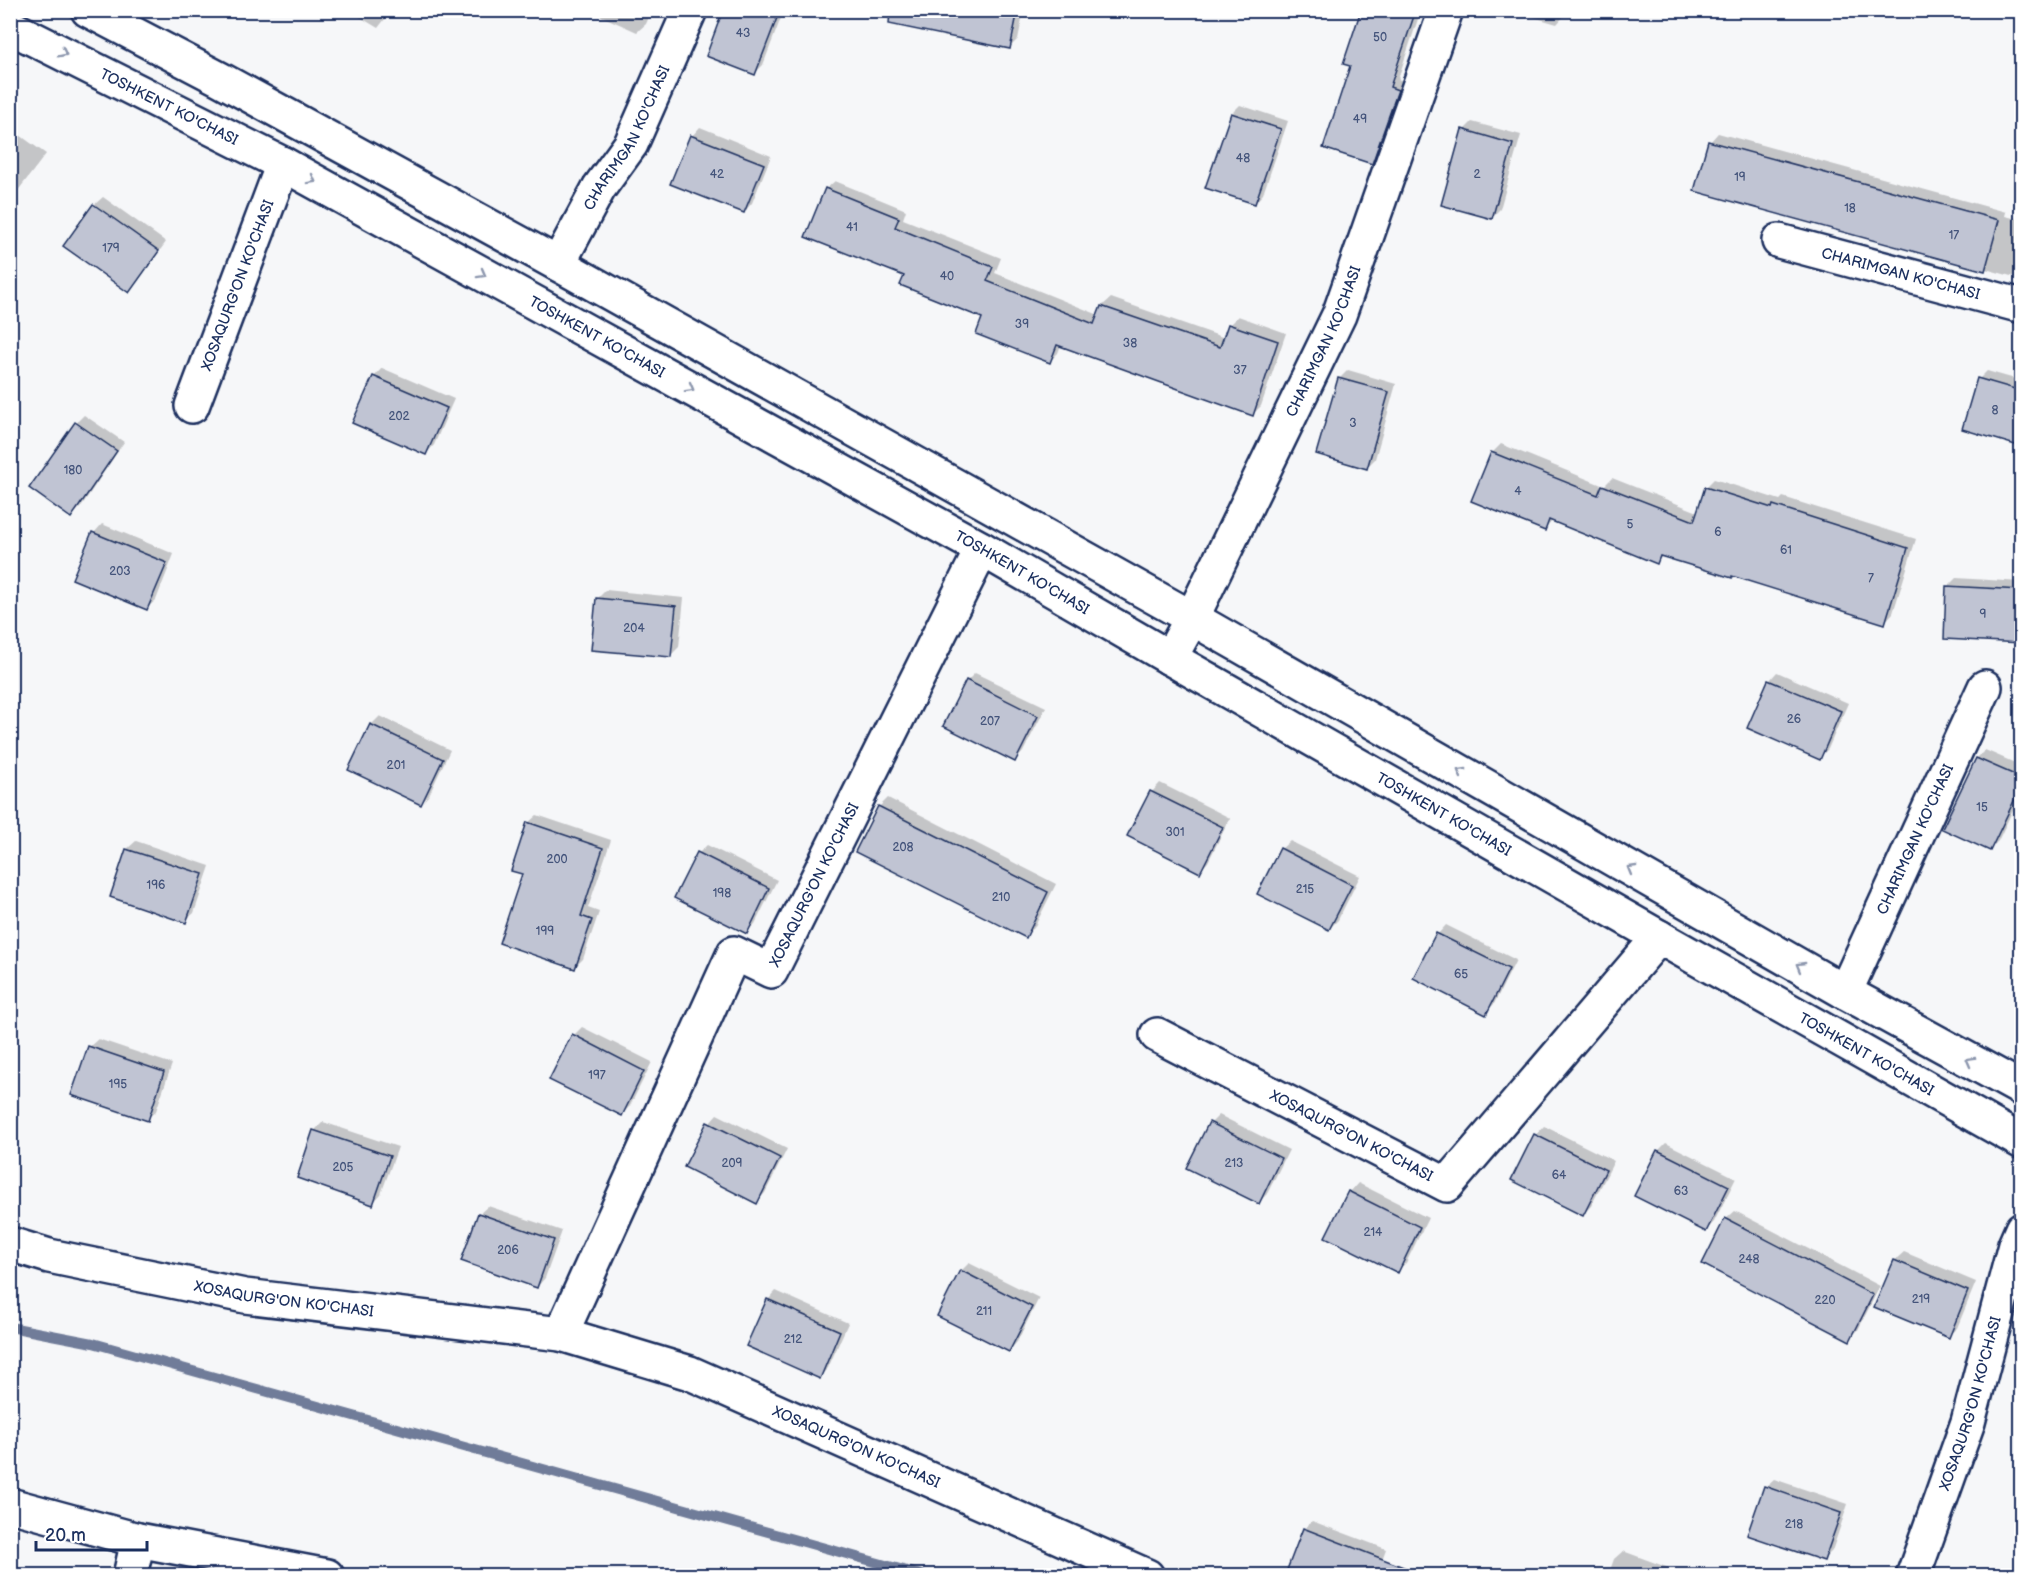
<svg xmlns="http://www.w3.org/2000/svg" width="2032" height="1586" font-family="'Balsamiq Sans',sans-serif">
<rect width="100%" height="100%" fill="#f6f7f9"/>
<filter id="ink" filterUnits="userSpaceOnUse"><feTurbulence type="fractalNoise" baseFrequency=".0167" numOctaves="2"/><feDisplacementMap in="SourceGraphic" scale="12" xChannelSelector="R" yChannelSelector="G"/><feConvolveMatrix kernelMatrix="1 2 1 2 8 2 1 2 1" color-interpolation-filters="sRGB"/></filter>
<g filter="url(#ink)">
<g fill="#0003">
<path d="M 348,10 L 392,10 L 378,28 Z"/>
<path d="M 588,10 L 652,10 L 646,24 L 637,32 Z"/>
<path d="M 725,10 L 784,10 L 763,65 L 755,73 Z"/>
<path d="M 938,10 L 1024,10 L 1018,39 L 1009,48 Z"/>
<path d="M 1362,10 L 1421,10 L 1398,79 L 1405,82 L 1380,154 L 1372,163 Z"/>
<path d="M 1509,10 L 1567,10 L 1565,15 L 1557,24 Z"/>
<path d="M 1240,105 L 1288,121 L 1263,194 L 1255,203 L 1232,113 Z"/>
<path d="M 1472,122 L 1521,135 L 1500,209 L 1491,218 L 1464,130 Z"/>
<path d="M 700,127 L 771,156 L 752,203 L 744,212 L 672,183 L 692,136 Z"/>
<path d="M 10,128 L 46,154 L 10,201 Z"/>
<path d="M 1718,133 L 2006,212 L 2005,216 L 2022,220 L 2022,279 L 1696,190 L 1710,142 Z"/>
<path d="M 835,181 L 906,210 L 903,219 L 1001,258 L 995,273 L 1099,315 L 1102,306 L 1111,298 L 1225,338 L 1229,325 L 1238,316 L 1286,333 L 1261,406 L 1252,415 L 1061,345 L 1058,353 L 1049,362 L 984,318 L 905,275 L 826,189 Z"/>
<path d="M 103,197 L 166,242 L 137,282 L 129,291 L 94,205 Z"/>
<path d="M 382,368 L 454,399 L 434,445 L 426,454 L 374,377 Z"/>
<path d="M 1348,370 L 1396,384 L 1375,459 L 1367,467 L 1339,379 Z"/>
<path d="M 1987,371 L 2022,381 L 2022,445 L 1979,379 Z"/>
<path d="M 84,415 L 124,442 L 80,508 L 71,516 L 76,423 Z"/>
<path d="M 1501,444 L 1604,486 L 1612,478 L 1698,512 L 1706,487 L 1714,479 L 1780,500 L 1783,497 L 1916,539 L 1893,613 L 1885,622 L 1733,574 L 1663,555 L 1657,562 L 1553,520 L 1545,529 L 1492,453 Z"/>
<path d="M 102,524 L 174,554 L 156,600 L 147,608 L 94,533 Z"/>
<path d="M 1956,578 L 2022,582 L 2022,641 L 1948,586 Z"/>
<path d="M 606,590 L 684,598 L 679,647 L 671,655 L 597,599 Z"/>
<path d="M 1777,672 L 1848,703 L 1828,749 L 1819,758 L 1769,681 Z"/>
<path d="M 975,673 L 1046,707 L 1023,752 L 1015,761 L 967,681 Z"/>
<path d="M 380,716 L 450,750 L 429,795 L 421,804 L 371,725 Z"/>
<path d="M 1985,750 L 2022,766 L 2022,791 L 1998,841 L 1990,849 L 1977,758 Z"/>
<path d="M 1160,783 L 1230,818 L 1208,862 L 1199,871 L 1129,836 L 1152,792 Z"/>
<path d="M 888,798 L 1056,884 L 1034,928 L 1025,936 L 879,807 Z"/>
<path d="M 537,815 L 611,840 L 588,908 L 599,912 L 583,959 L 575,967 L 524,874 L 528,823 Z"/>
<path d="M 136,841 L 210,866 L 194,913 L 185,921 L 111,896 L 127,849 Z"/>
<path d="M 1290,841 L 1360,876 L 1338,920 L 1329,929 L 1281,849 Z"/>
<path d="M 707,845 L 777,880 L 755,924 L 746,932 L 699,853 Z"/>
<path d="M 1446,925 L 1516,960 L 1494,1004 L 1485,1013 L 1415,978 L 1438,934 Z"/>
<path d="M 582,1027 L 652,1062 L 630,1106 L 621,1115 L 574,1035 Z"/>
<path d="M 98,1039 L 172,1064 L 156,1111 L 147,1119 L 89,1047 Z"/>
<path d="M 717,1114 L 787,1149 L 765,1193 L 756,1202 L 686,1167 L 709,1123 Z"/>
<path d="M 1219,1115 L 1289,1150 L 1267,1194 L 1258,1203 L 1211,1123 Z"/>
<path d="M 323,1122 L 398,1147 L 381,1194 L 373,1203 L 299,1177 L 315,1130 Z"/>
<path d="M 1544,1126 L 1614,1161 L 1591,1206 L 1583,1214 L 1536,1135 Z"/>
<path d="M 1666,1143 L 1736,1178 L 1714,1222 L 1706,1230 L 1658,1151 Z"/>
<path d="M 1358,1183 L 1428,1218 L 1406,1263 L 1397,1271 L 1327,1236 L 1350,1192 Z"/>
<path d="M 488,1206 L 562,1231 L 545,1278 L 537,1287 L 479,1214 Z"/>
<path d="M 1735,1211 L 1880,1286 L 1858,1330 L 1849,1339 L 1726,1219 Z"/>
<path d="M 1904,1252 L 1976,1282 L 1957,1328 L 1948,1336 L 1876,1306 L 1895,1260 Z"/>
<path d="M 969,1263 L 1039,1298 L 1017,1342 L 1009,1351 L 961,1271 Z"/>
<path d="M 776,1291 L 848,1323 L 828,1368 L 819,1377 L 768,1300 Z"/>
<path d="M 1774,1479 L 1848,1504 L 1832,1551 L 1824,1559 L 1765,1487 Z"/>
<path d="M 1312,1521 L 1386,1549 L 1376,1576 L 1286,1575 L 1304,1529 Z"/>
<path d="M 1623,1551 L 1669,1568 L 1666,1576 L 1608,1576 L 1614,1559 Z"/>
<path d="M 10,1568 L 42,1576 L 10,1576 Z"/>
</g>
<g fill="none" stroke-linecap="round" stroke-linejoin="round">
<path stroke="#707c99" stroke-width="10" d="M 10,1327 L 93,1343 L 925,1576"/>
</g>
<g fill="#c0c4d3" stroke="#1b2f5e" stroke-width="1.5">
<path d="M 723,10 L 780,10 L 755,75 L 706,56 Z"/>
<path d="M 890,10 L 1018,10 L 1010,49 L 889,24 Z"/>
<path d="M 1361,10 L 1416,10 L 1390,87 L 1398,90 L 1372,164 L 1323,148 L 1350,66 L 1343,64 Z"/>
<path d="M 1231,113 L 1281,129 L 1255,204 L 1205,188 Z"/>
<path d="M 1462,129 L 1513,144 L 1492,219 L 1441,205 Z"/>
<path d="M 690,135 L 764,164 L 744,213 L 670,184 Z"/>
<path d="M 1708,141 L 1999,220 L 1985,271 L 1694,191 Z"/>
<path d="M 825,188 L 899,218 L 895,227 L 993,267 L 987,281 L 1094,324 L 1101,306 L 1220,347 L 1228,324 L 1278,341 L 1253,416 L 1057,345 L 1050,363 L 976,334 L 982,318 L 900,285 L 904,276 L 805,237 Z"/>
<path d="M 93,204 L 159,251 L 129,293 L 63,246 Z"/>
<path d="M 373,376 L 447,408 L 426,455 L 352,423 Z"/>
<path d="M 1338,378 L 1389,392 L 1367,469 L 1316,454 Z"/>
<path d="M 1977,378 L 2022,391 L 2022,447 L 1962,429 Z"/>
<path d="M 75,422 L 117,451 L 71,518 L 29,488 Z"/>
<path d="M 1491,452 L 1598,495 L 1602,485 L 1694,521 L 1705,487 L 1772,508 L 1773,505 L 1908,548 L 1885,624 L 1732,576 L 1732,578 L 1660,556 L 1657,564 L 1549,520 L 1545,531 L 1471,501 Z"/>
<path d="M 92,532 L 167,563 L 147,610 L 72,579 Z"/>
<path d="M 1946,586 L 2022,590 L 2022,643 L 1944,639 Z"/>
<path d="M 596,598 L 676,606 L 671,657 L 591,650 Z"/>
<path d="M 966,680 L 1038,716 L 1015,762 L 943,726 Z"/>
<path d="M 1768,680 L 1841,711 L 1820,760 L 1747,728 Z"/>
<path d="M 370,724 L 443,759 L 421,805 L 348,770 Z"/>
<path d="M 1976,758 L 2022,778 L 2022,784 L 1990,851 L 1942,829 Z"/>
<path d="M 1150,791 L 1223,827 L 1200,873 L 1127,836 Z"/>
<path d="M 878,806 L 1048,892 L 1026,938 L 855,852 Z"/>
<path d="M 527,822 L 603,848 L 581,916 L 592,920 L 575,969 L 499,943 L 522,874 L 511,871 Z"/>
<path d="M 1280,848 L 1352,885 L 1329,930 L 1257,894 Z"/>
<path d="M 126,849 L 203,874 L 186,923 L 110,897 Z"/>
<path d="M 697,852 L 769,888 L 747,934 L 674,898 Z"/>
<path d="M 1436,933 L 1509,969 L 1486,1015 L 1413,978 Z"/>
<path d="M 572,1034 L 644,1071 L 622,1116 L 549,1080 Z"/>
<path d="M 88,1046 L 164,1072 L 148,1121 L 71,1095 Z"/>
<path d="M 707,1122 L 780,1158 L 757,1204 L 684,1167 Z"/>
<path d="M 1209,1122 L 1281,1158 L 1259,1204 L 1186,1168 Z"/>
<path d="M 313,1130 L 390,1156 L 373,1205 L 297,1178 Z"/>
<path d="M 1534,1134 L 1606,1170 L 1583,1216 L 1511,1180 Z"/>
<path d="M 1657,1150 L 1729,1186 L 1706,1232 L 1634,1196 Z"/>
<path d="M 1348,1191 L 1420,1227 L 1398,1273 L 1325,1237 Z"/>
<path d="M 478,1213 L 554,1240 L 537,1288 L 461,1261 Z"/>
<path d="M 1725,1218 L 1873,1295 L 1850,1341 L 1702,1264 Z"/>
<path d="M 1894,1260 L 1968,1291 L 1949,1338 L 1874,1307 Z"/>
<path d="M 960,1270 L 1032,1307 L 1009,1352 L 937,1316 Z"/>
<path d="M 767,1299 L 840,1331 L 820,1379 L 746,1346 Z"/>
<path d="M 1764,1486 L 1841,1513 L 1824,1561 L 1747,1535 Z"/>
<path d="M 1303,1528 L 1419,1573 L 1419,1575 L 1285,1575 Z"/>
</g>
<g fill="none" stroke-linecap="round" stroke-linejoin="round">
<defs>
<g id="street">
<path id="s1" d="M 1779,241 L 2022,306"/>
<path id="s2" d="M 558,264 L 599,188 L 631,144 L 690,10"/>
<path id="s3" d="M 192,406 L 283,164"/>
<path id="s4" d="M 1170,658 L 1192,618 L 1339,315 L 1446,10"/>
<path id="s5" d="M 1845,992 L 1985,687"/>
<path id="s6" d="M 1157,1035 L 1447,1185 L 1659,937"/>
<path id="s7" d="M 10,1244 L 49,1256 L 245,1296 L 561,1334 L 690,1373 L 1147,1576"/>
<path id="s8" d="M 561,1334 L 734,953 L 771,971 L 982,549"/>
<path d="M 10,1505 L 138,1540 L 327,1576"/>
<path d="M 130,1576 L 138,1540"/>
<path id="s9" d="M 1913,1576 L 1968,1422 L 2015,1245 L 2022,1229"/>
</g>
<g id="highway">
<path d="M 88,10 L 220,79 L 558,264 L 1192,618 L 1845,992 L 2022,1089"/>
<path id="s10" d="M 10,27 L 283,164 L 982,549 L 1170,658 L 1659,937 L 2022,1142"/>
</g>
</defs>
<use href="#street" stroke="#1b2f5e" stroke-width="38"/>
<use href="#highway" stroke="#1b2f5e" stroke-width="38"/>
<use href="#street" stroke="#fff" stroke-width="33"/>
<use href="#highway" stroke="#fff" stroke-width="33"/>
</g>
<defs><path id="oneway-chevron" d="M-2-3.5L2.5 0L-2 3.5" fill="none" stroke-width="1.6" stroke-linecap="round" stroke-linejoin="round" transform="scale(1.5)"/></defs>
<g stroke="#8d97ae">
<use href="#oneway-chevron" transform="translate(63 53) rotate(27)"/>
<use href="#oneway-chevron" transform="translate(312 180) rotate(29)"/>
<use href="#oneway-chevron" transform="translate(482 274) rotate(29)"/>
<use href="#oneway-chevron" transform="translate(690 388) rotate(29)"/>
<use href="#oneway-chevron" transform="translate(1461 772) rotate(-150)"/>
<use href="#oneway-chevron" transform="translate(1631 869) rotate(-150)"/>
<use href="#oneway-chevron" transform="translate(1800 966) rotate(-150)"/>
<use href="#oneway-chevron" transform="translate(1970 1061) rotate(-151)"/>
</g>
</g>
<g text-anchor="middle" stroke-width="4.5" stroke-linejoin="round" paint-order="stroke">
<g font-size="12" fill="#44547b">
<text x="743" y="37">43</text>
<text x="1380" y="41">50</text>
<text x="1360" y="123">49</text>
<text x="1243" y="162">48</text>
<text x="717" y="178">42</text>
<text x="1477" y="178">2</text>
<text x="1740" y="181">19</text>
<text x="1850" y="212">18</text>
<text x="852" y="231">41</text>
<text x="1954" y="239">17</text>
<text x="111" y="252">179</text>
<text x="947" y="280">40</text>
<text x="1022" y="328">39</text>
<text x="1130" y="347">38</text>
<text x="1240" y="374">37</text>
<text x="1995" y="414">8</text>
<text x="399" y="420">202</text>
<text x="1353" y="427">3</text>
<text x="73" y="474">180</text>
<text x="1518" y="495">4</text>
<text x="1630" y="528">5</text>
<text x="1718" y="536">6</text>
<text x="1786" y="554">61</text>
<text x="120" y="575">203</text>
<text x="1871" y="582">7</text>
<text x="1983" y="618">9</text>
<text x="634" y="632">204</text>
<text x="1794" y="723">26</text>
<text x="990" y="725">207</text>
<text x="396" y="769">201</text>
<text x="1982" y="811">15</text>
<text x="1175" y="836">301</text>
<text x="903" y="851">208</text>
<text x="557" y="863">200</text>
<text x="156" y="889">196</text>
<text x="1305" y="893">215</text>
<text x="722" y="897">198</text>
<text x="1001" y="901">210</text>
<text x="545" y="935">199</text>
<text x="1461" y="978">65</text>
<text x="597" y="1079">197</text>
<text x="118" y="1088">195</text>
<text x="732" y="1167">209</text>
<text x="1234" y="1167">213</text>
<text x="343" y="1171">205</text>
<text x="1559" y="1179">64</text>
<text x="1681" y="1195">63</text>
<text x="1373" y="1236">214</text>
<text x="508" y="1254">206</text>
<text x="1749" y="1263">248</text>
<text x="1921" y="1303">219</text>
<text x="1825" y="1304">220</text>
<text x="984" y="1315">211</text>
<text x="793" y="1343">212</text>
<text x="1794" y="1528">218</text>
</g>
<g font-size="15" fill="#1b2f5e" stroke="#fff">
<text dy="5" stroke="none"><textPath href="#s10" startOffset="178">TOSHKENT KO'CHASI</textPath></text>
<text dy="5" stroke="none"><textPath href="#s2" startOffset="144">CHARIMGAN KO'CHASI</textPath></text>
<text dy="5" stroke="none"><textPath href="#s1" startOffset="126">CHARIMGAN KO'CHASI</textPath></text>
<text dy="5" stroke="none"><textPath href="#s3" startOffset="129">XOSAQURG'ON KO'CHASI</textPath></text>
<text dy="5" stroke="none"><textPath href="#s10" startOffset="664">TOSHKENT KO'CHASI</textPath></text>
<text dy="5" stroke="none"><textPath href="#s4" startOffset="352">CHARIMGAN KO'CHASI</textPath></text>
<text dy="5" stroke="none"><textPath href="#s10" startOffset="1150">TOSHKENT KO'CHASI</textPath></text>
<text dy="5" stroke="none"><textPath href="#s10" startOffset="1636">TOSHKENT KO'CHASI</textPath></text>
<text dy="5" stroke="none"><textPath href="#s5" startOffset="168">CHARIMGAN KO'CHASI</textPath></text>
<text dy="5" stroke="none"><textPath href="#s8" startOffset="556">XOSAQURG'ON KO'CHASI</textPath></text>
<text dy="5" stroke="none"><textPath href="#s10" startOffset="2122">TOSHKENT KO'CHASI</textPath></text>
<text dy="5" stroke="none"><textPath href="#s6" startOffset="219">XOSAQURG'ON KO'CHASI</textPath></text>
<text dy="5" stroke="none"><textPath href="#s7" startOffset="280">XOSAQURG'ON KO'CHASI</textPath></text>
<text dy="5" stroke="none"><textPath href="#s9" startOffset="182">XOSAQURG'ON KO'CHASI</textPath></text>
<text dy="5" stroke="none"><textPath href="#s7" startOffset="876">XOSAQURG'ON KO'CHASI</textPath></text>
</g>
</g>
<rect width="2032" height="1586" fill="none" stroke="#fff" stroke-width="36"/>
<rect x="18" y="18" width="1996" height="1550" fill="none" stroke="#1b2f5e" stroke-width="2" filter="url(#ink)"/>
<path d="M36 1541v9h111v-9" fill="none" stroke="#1b2f5e" stroke-width="3"/>
<text x="45" y="1541" font-size="18" fill="#1b2f5e" stroke="#ffffff" stroke-width="4.5" paint-order="stroke">20 m</text>
</svg>
